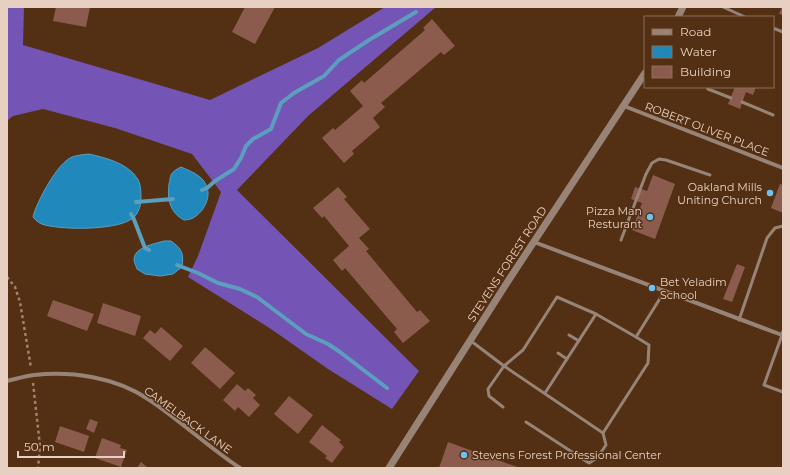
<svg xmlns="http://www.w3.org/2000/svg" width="790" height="475" font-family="Montserrat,sans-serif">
<rect width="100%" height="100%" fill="#532f13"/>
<path fill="#7454b5" d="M 7,7 L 24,7 L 23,45 L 210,100 L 318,48 L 385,7 L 436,7 L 308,116 L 237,190 L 419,371 L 392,409 L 328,369 L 271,329 L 188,277 L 198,256 L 221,192 L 192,154 L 115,128 L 43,109 L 13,116 L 7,121 Z"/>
<g fill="#2088bb" stroke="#5c9ebd">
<path d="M 89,154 C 106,158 127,163 137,178 C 141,183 141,193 141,199 C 141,207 137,217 130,220 C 113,230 65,230 45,225 C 40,224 36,221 33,217 C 36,203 55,169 66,161 C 72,155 81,155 89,154 Z"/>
<path d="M 181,167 C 190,171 202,175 206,185 C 212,196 204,212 193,218 C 191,219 187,220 184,220 C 170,213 167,199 169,184 C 170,181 170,177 171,175 C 173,171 177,169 181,167 Z"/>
<path d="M 164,241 L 171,241 C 182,249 184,253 182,267 L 173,274 L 160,276 L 145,274 L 137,269 C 136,266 134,262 134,259 C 135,247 154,244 164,241 Z"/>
</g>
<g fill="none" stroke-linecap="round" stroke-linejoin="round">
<g stroke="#5c9ebd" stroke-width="4">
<path d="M 202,190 L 207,188 L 215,181 L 234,169 L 241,158 L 246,146 L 253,139 L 271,129 L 281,103 L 294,93 L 324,76 L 339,60 L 369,40 L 416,12"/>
<path d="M 136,202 L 173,199"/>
<path d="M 131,214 L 133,217 L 145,248 L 149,250"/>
<path d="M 177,265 L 198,273 L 218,283 L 240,289 L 257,297 L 306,334 L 328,344 L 340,352 L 387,388"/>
</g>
</g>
<g fill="#8b5c4e">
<path d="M 56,7 L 90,7 L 86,27 L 53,21 Z"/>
<path d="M 245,7 L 275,7 L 255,44 L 232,32 Z"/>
<path d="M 782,7 L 783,7 L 783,15 L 779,14 Z"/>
<path d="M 432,19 L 455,46 L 444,55 L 441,52 L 381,103 L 385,107 L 373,118 L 380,127 L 352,151 L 354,154 L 344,163 L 322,138 L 333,128 L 335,130 L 363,106 L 350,91 L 362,80 L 364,83 L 425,30 L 423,28 Z"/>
<path d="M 735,87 L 756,87 L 753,95 L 746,92 L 740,109 L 728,104 Z"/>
<path d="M 653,175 L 675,184 L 655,239 L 632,230 L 642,203 L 631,199 L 635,187 L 647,191 Z"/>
<path d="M 780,184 L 783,185 L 783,213 L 771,208 Z"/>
<path d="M 338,187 L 347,197 L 344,199 L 370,229 L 359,238 L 369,249 L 366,251 L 417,312 L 420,310 L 430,321 L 403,343 L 394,332 L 397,329 L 345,268 L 342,271 L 333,260 L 349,246 L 324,216 L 322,218 L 313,208 Z"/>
<path d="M 737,264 L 745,267 L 732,302 L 723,299 Z"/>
<path d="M 53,300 L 94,314 L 87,331 L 47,316 Z"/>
<path d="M 103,303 L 141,316 L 135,336 L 97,323 Z"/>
<path d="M 161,327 L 183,346 L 170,361 L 143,338 L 150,330 L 155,334 Z"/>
<path d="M 205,347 L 235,373 L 220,389 L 191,363 Z"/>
<path d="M 237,384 L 245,391 L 248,388 L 256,395 L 253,398 L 260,405 L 249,417 L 238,407 L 235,411 L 223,400 Z"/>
<path d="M 289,396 L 313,415 L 298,434 L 274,414 Z"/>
<path d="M 90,419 L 98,422 L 94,433 L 86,429 Z"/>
<path d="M 322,425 L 341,440 L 339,442 L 344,447 L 332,463 L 325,458 L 327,456 L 309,442 Z"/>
<path d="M 60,426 L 89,436 L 84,452 L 55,442 Z"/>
<path d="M 102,438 L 121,445 L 120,448 L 127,450 L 121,467 L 95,458 Z"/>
<path d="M 448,442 L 520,468 L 439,468 Z"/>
<path d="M 141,462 L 148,468 L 137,468 Z"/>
</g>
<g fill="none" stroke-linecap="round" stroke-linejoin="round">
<g stroke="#a1846f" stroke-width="2.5" stroke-dasharray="3 3" stroke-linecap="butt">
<path d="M 7,277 L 15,287 L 20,302 L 31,368"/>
<path d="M 33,383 L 40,446 L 38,468"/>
</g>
<g stroke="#978477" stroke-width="3">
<path d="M 723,7 L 745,17"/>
<path d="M 773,28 L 783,32"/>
<path d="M 707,87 L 708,89 L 731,98"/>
<path d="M 742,102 L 773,115"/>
<path d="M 621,240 L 646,174 L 652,163 L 659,159 L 666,160 L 710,175"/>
<path d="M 739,320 L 767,238 L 775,228 L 783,226"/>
<path d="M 569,335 L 579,341"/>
<path d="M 782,335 L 764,385 L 783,392"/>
<path d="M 471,341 L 504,366 L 523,350 L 557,297 L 596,314 L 636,337 L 664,292"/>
<path d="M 558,353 L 567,359"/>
<path d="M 545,393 L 596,314"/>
<path d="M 503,407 L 489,396 L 488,389 L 504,366 L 603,433"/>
<path d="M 526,422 L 589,463 L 597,458 L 606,445 L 603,433 L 648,363 L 649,345 L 636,337"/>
</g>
<g stroke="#978477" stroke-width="4">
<path d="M 624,106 L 783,168"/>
<path d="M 534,242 L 782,335 L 783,332"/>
<path d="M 7,381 C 16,379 25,376 34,375 C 72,371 115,377 148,399 C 180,420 208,447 240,468"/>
</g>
<g stroke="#978477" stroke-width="7">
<path d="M 678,17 L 683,7"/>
<path d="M 389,468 L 510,278 L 645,73"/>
</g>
</g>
<g fill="#6ec2f3" stroke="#532f13" stroke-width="1.5">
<circle cx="770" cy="193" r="4"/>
<circle cx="650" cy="217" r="4"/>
<circle cx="652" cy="288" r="4"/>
<circle cx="464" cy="455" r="4"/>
</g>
<g text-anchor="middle" stroke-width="3" stroke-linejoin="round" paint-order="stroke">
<g font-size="11" fill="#e7d0c1" stroke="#532f13">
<text transform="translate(707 129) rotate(21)" y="4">ROBERT OLIVER PLACE</text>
<text transform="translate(507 264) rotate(-57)" y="4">STEVENS FOREST ROAD</text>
<text transform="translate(188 420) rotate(36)" y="4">CAMELBACK LANE</text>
</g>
<g font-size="11" fill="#e7d0c1" stroke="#532f13" text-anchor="end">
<text x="762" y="191">Oakland Mills<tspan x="762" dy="13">Uniting Church</tspan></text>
<text x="642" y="215">Pizza Man<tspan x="642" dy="13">Resturant</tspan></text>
<text x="660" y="286" text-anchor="start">Bet Yeladim<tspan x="660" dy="13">School</tspan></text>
<text x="472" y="459" text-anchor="start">Stevens Forest Professional Center</text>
</g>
</g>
<rect width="790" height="475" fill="none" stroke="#e7d0c1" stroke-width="16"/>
<rect x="644" y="16" width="130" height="72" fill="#532f13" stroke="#8e6f59"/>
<rect x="652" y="29" width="20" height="6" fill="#978477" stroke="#8e6f59"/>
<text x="680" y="36" font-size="12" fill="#e7d0c1">Road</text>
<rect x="652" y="46" width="20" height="12" fill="#2088bb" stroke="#8e6f59"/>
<text x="680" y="56" font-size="12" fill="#e7d0c1">Water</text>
<rect x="652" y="66" width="20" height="12" fill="#8b5c4e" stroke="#8e6f59"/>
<text x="680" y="76" font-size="12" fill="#e7d0c1">Building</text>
<path d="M18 451v6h106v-6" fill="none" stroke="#e7d0c1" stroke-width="2"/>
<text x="24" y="451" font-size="12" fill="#e7d0c1" stroke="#532f13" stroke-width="3" paint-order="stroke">50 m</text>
</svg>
